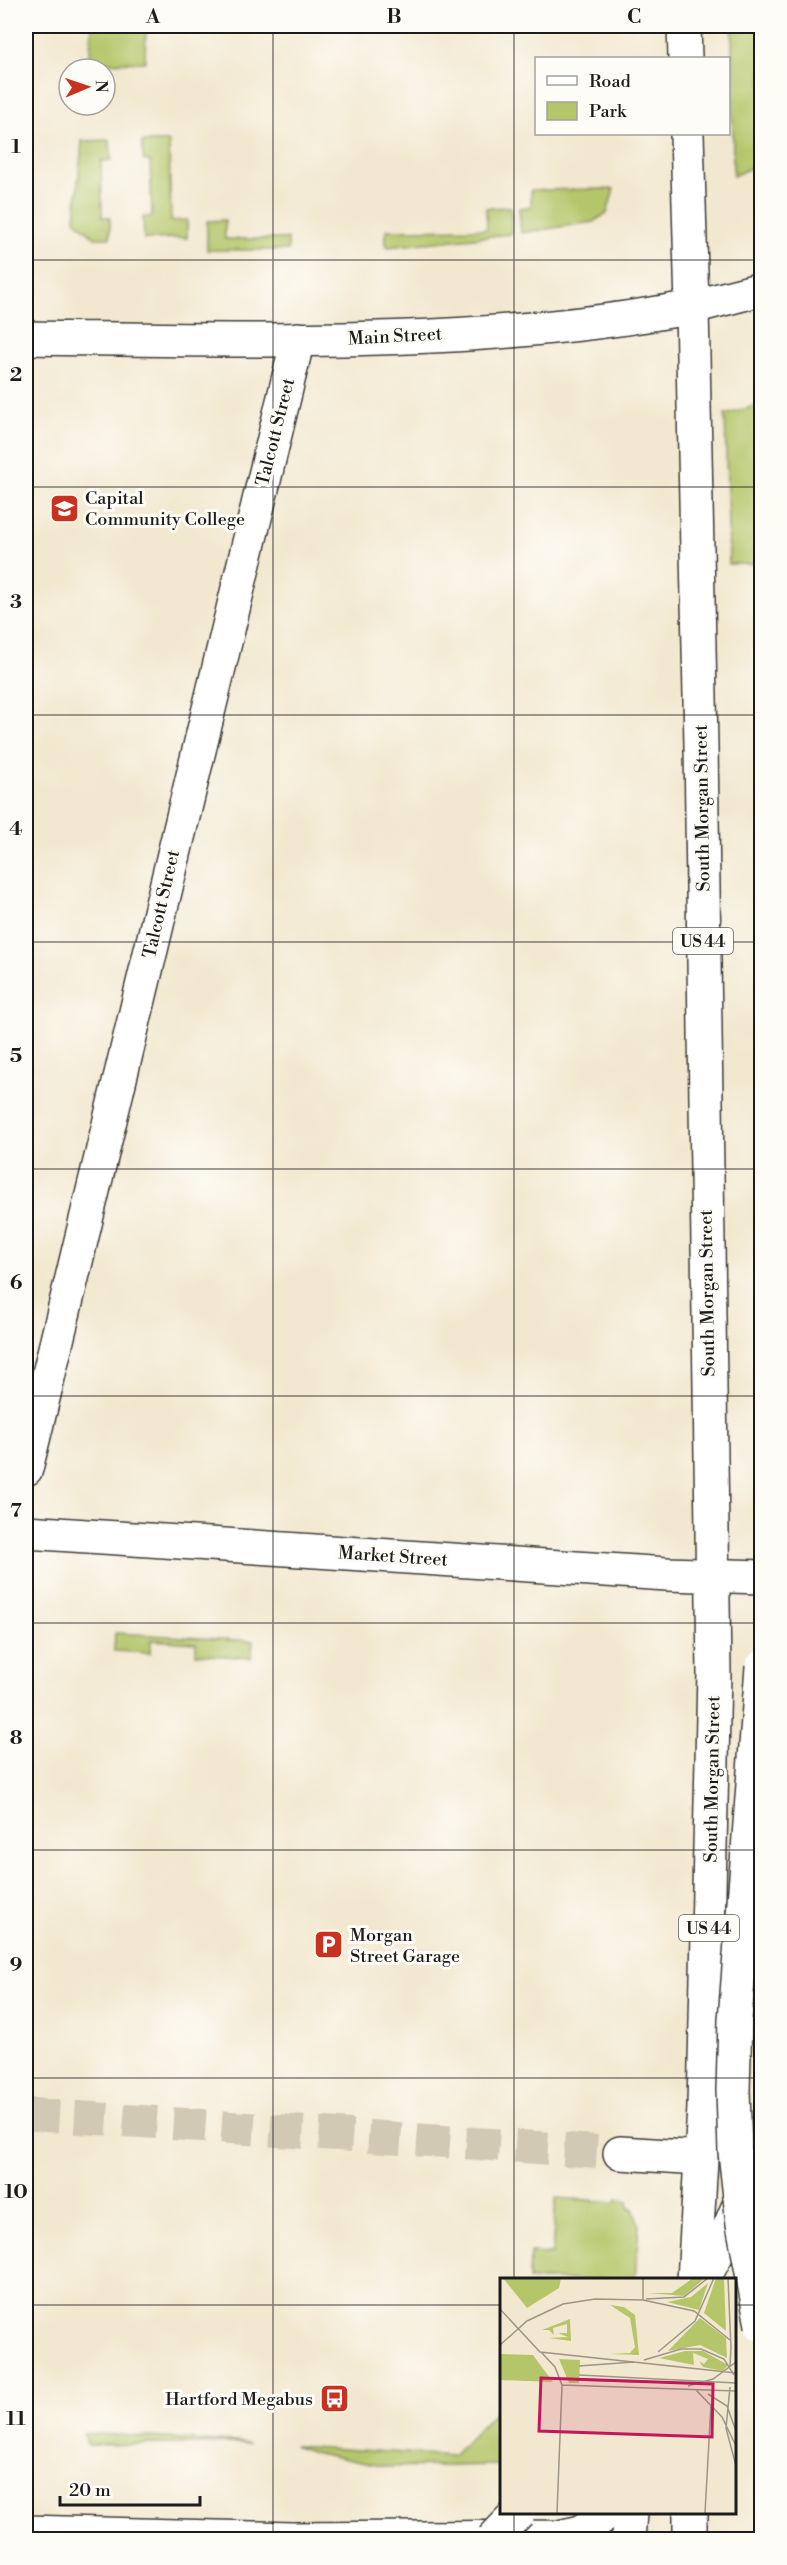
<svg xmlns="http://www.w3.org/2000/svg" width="787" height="2565" font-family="'Libre Bodoni',serif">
<rect width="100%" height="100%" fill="#fdfcf7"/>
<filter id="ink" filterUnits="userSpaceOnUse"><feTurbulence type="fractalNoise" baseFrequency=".0167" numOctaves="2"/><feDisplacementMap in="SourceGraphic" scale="12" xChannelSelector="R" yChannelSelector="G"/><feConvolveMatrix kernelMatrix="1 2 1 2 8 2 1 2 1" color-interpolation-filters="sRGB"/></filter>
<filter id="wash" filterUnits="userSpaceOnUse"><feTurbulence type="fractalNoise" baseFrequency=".008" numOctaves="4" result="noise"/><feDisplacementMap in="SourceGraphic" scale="24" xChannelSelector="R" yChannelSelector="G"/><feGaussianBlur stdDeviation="1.35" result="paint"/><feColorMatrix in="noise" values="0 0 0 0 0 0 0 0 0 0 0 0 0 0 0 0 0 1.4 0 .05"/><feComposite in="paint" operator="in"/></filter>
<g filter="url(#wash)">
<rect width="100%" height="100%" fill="#f2e8cf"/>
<g fill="#b5c66a" stroke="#687143" stroke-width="1.5">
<path d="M 92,26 L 146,26 L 145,62 L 89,63 Z"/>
<path d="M 732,26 L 762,26 L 761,163 L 733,176 Z"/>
<path d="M 110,140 L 111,160 L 101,161 L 102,217 L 110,217 L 110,238 L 95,238 L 75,220 L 82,141 Z"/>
<path d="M 142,142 L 169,142 L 171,221 L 187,220 L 187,238 L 144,239 L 143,217 L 152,217 L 150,161 L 143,160 Z"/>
<path d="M 614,189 L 607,213 L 593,222 L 521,233 L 519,208 L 531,207 L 531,190 Z"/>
<path d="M 511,207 L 511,234 L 388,247 L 386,244 L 386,230 L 487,229 L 486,208 Z"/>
<path d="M 225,220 L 225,239 L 288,239 L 288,250 L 207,250 L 207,221 Z"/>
<path d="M 761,404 L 761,564 L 729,564 L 725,415 Z"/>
<path d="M 115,1633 L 253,1641 L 251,1658 L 196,1654 L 196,1643 L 151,1640 L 150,1653 L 114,1651 Z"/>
<path d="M 556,2198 L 616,2202 L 617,2198 L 628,2201 L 629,2209 L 633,2209 L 639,2224 L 635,2280 L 529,2280 L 530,2253 L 552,2254 Z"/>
<path d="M 502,2404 L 502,2465 L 385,2467 L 307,2451 L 294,2446 L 453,2456 Z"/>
<path d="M 83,2433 L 250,2443 L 88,2445 Z"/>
</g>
</g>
<g filter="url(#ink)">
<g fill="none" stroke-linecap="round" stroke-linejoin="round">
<path stroke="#d2c9b4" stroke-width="33" stroke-dasharray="33 16" stroke-linecap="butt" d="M 26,2114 L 620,2153"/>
<defs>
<path id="street" d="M 620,2153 L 701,2158"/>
<g id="secondary">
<path d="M 684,26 L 685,58"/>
<path d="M 687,134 L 692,307"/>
<path d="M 26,1469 L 298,339"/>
<path d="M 26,1532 L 667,1574 L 762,1577"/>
</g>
<g id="primary">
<path d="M 26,338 C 243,340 478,348 692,307"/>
<path d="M 26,2532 L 292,2539 L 558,2537 L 581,2532 L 609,2512"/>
</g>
<g id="highway">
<path d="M 694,2280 L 704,2107 L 714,1673 L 701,745 L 692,307 L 762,289"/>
<path d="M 703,2280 L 724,2240 L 762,2151"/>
<path d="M 690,2512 L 690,2540"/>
<path d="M 628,2540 L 630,2512"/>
</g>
</defs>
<use href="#street" stroke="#3c3b37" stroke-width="36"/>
<use href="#secondary" stroke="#3c3b37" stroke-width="36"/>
<use href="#primary" stroke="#3c3b37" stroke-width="36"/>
<use href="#highway" stroke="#3c3b37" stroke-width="36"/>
<use href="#street" stroke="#fff" stroke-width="33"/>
<use href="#secondary" stroke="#fff" stroke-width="33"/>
<use href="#primary" stroke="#fff" stroke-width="33"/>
<use href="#highway" stroke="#fff" stroke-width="33"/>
<defs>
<g id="highway-bridge">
<path d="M 762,1667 L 735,2020 L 733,2090 L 735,2152 L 743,2224 L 762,2325"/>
<path d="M 492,2540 L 519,2512"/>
</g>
</defs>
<use href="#highway-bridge" stroke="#3c3b37" stroke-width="36" stroke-linecap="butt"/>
<use href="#highway-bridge" stroke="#fff" stroke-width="33"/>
</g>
</g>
<path fill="none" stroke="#1c1c1c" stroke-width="1.5" stroke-opacity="0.55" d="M 273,26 L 273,2540M 514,26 L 514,2280M 26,260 L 762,260M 26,487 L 762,487M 26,715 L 762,715M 26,942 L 762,942M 26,1169 L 762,1169M 26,1396 L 762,1396M 26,1623 L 762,1623M 26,1850 L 762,1850M 26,2078 L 762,2078M 26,2305 L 502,2305M 734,2305 L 762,2305M 514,2512 L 514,2540"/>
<defs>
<symbol id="university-square" viewBox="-11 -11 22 22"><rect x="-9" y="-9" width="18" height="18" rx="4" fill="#c8321e" stroke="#fdfcf7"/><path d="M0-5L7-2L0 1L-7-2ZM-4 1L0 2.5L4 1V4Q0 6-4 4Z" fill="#fff"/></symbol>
<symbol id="parking-square" viewBox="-11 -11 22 22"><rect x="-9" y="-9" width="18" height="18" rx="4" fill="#c8321e" stroke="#fdfcf7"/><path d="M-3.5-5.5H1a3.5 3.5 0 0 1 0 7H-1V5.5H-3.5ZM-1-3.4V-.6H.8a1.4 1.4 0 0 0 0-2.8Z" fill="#fff"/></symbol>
<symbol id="bus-square" viewBox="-11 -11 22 22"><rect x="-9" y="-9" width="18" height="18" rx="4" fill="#c8321e" stroke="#fdfcf7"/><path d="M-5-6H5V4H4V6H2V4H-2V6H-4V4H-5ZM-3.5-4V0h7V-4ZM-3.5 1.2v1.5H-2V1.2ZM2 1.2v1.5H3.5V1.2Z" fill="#fff"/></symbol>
</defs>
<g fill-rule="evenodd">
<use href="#university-square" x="48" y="492" width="33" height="33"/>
<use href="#parking-square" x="312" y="1928" width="33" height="33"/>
<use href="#bus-square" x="318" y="2382" width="33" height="33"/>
</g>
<g text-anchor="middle" stroke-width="6" stroke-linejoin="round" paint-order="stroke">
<g fill="#fdfcf7" stroke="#605f5e" stroke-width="1.5">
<rect x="673" y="928" width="60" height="26" rx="4.5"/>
<rect x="679" y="1915" width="60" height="26" rx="4.5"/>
</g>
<g font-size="16" font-weight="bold" fill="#1c1c1c">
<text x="703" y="947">US 44</text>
<text x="709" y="1934">US 44</text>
</g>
<g font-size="18" fill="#1c1c1c" stroke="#fdfcf7">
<text transform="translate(395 336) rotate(-3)" y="6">Main Street</text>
<text transform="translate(275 432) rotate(-76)" y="6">Talcott Street</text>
<text transform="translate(702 808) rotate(-91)" y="6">South Morgan Street</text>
<text transform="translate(161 904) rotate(-77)" y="6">Talcott Street</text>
<text transform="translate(707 1293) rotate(-91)" y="6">South Morgan Street</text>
<text transform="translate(393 1556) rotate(4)" y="6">Market Street</text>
<text transform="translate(712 1779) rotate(-89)" y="6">South Morgan Street</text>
</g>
<g font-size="18" fill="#1c1c1c" stroke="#fdfcf7" text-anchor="start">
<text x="85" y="504">Capital<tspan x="85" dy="21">Community College</tspan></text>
<text x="350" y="1941">Morgan<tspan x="350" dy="21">Street Garage</tspan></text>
<text x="313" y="2405" text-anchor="end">Hartford Megabus</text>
</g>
</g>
<g transform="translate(500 2278)">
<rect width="236" height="236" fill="#f2e8cf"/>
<path d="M 3,0 L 61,0 L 59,10 L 27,30 ZM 193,0 L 205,0 L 184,18 L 148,15 L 172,15 ZM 216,0 L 224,0 L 226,53 L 204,35 ZM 208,5 L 199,32 L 167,24 L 191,19 ZM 110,27 L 124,29 L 135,37 L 139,77 L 110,76 L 130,75 L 135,69 L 130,40 ZM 200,40 L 226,60 L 227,80 L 200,67 L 168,73 ZM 70,41 L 71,63 L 49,60 L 68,59 L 58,55 L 67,55 L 67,46 L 53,50 L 54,57 L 49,52 L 42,52 ZM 185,73 L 203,73 L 228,87 L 223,93 L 203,89 L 199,83 L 204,86 L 208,81 L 193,75 L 194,87 L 159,80 ZM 0,76 L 33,77 L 53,104 L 0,102 ZM 59,81 L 80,82 L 79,105 L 69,105 Z" fill="#b5c66a"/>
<path fill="none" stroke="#9c9687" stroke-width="1.5" d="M 228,0 L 231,70M 146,21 L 184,19 L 208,0M 143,22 L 194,33 L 230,62M 0,31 L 40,74 L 236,95M 0,67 L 27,43 L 63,26 L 95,21 L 143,22 L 143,0M 41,74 L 55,89 L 62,107 L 236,113M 158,74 L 195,43 L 214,0M 144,82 L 181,71 L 201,71 L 224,81 L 234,97M 79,88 L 134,84M 230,89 L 231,68M 79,97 L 236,105M 79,102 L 142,104M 188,108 L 213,101 L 236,84M 230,109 L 226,150 L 236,188M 196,112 L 222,139 L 236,168M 208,116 L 227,128 L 236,153M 57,235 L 62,107M 205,235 L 211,126"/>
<path fill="#c2185b" fill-opacity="0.15" stroke="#c2185b" stroke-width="3" d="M 41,100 L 213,106 L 212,159 L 39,153 Z"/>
<rect width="236" height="236" fill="none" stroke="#1c1c1c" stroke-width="3"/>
</g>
<rect width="787" height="2565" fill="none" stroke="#fdfcf7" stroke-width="66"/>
<rect x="535" y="57" width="195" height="78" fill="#fdfcf7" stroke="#a3a29f" stroke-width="1.5"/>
<rect x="547" y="76" width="30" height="9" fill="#ffffff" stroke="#a3a29f" stroke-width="1.5"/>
<text x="589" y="87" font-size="18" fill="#1c1c1c">Road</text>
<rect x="547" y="102" width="30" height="18" fill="#b5c66a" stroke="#a3a29f" stroke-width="1.5"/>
<text x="589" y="117" font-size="18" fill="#1c1c1c">Park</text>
<g transform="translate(87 87) rotate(88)"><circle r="28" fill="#fdfcf7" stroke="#a3a29f" stroke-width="1.5"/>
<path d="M0-4.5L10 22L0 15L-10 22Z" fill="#c8321e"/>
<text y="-9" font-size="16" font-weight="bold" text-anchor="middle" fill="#1c1c1c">N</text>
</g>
<path d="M60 2496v9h140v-9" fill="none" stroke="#1c1c1c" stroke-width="3"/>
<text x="69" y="2496" font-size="18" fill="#1c1c1c" stroke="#fdfcf7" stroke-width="4.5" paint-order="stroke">20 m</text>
<rect x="33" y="33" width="721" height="2499" fill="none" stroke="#1c1c1c" stroke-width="2"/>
<g font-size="20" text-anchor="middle" font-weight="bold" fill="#1c1c1c">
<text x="153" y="23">A</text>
<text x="394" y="23">B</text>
<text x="634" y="23">C</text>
<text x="16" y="153">1</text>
<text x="16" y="381">2</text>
<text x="16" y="608">3</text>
<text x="16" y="835">4</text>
<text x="16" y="1062">5</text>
<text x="16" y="1289">6</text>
<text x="16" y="1517">7</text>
<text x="16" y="1744">8</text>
<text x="16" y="1971">9</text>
<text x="16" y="2198">10</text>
<text x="16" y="2425">11</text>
</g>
</svg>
